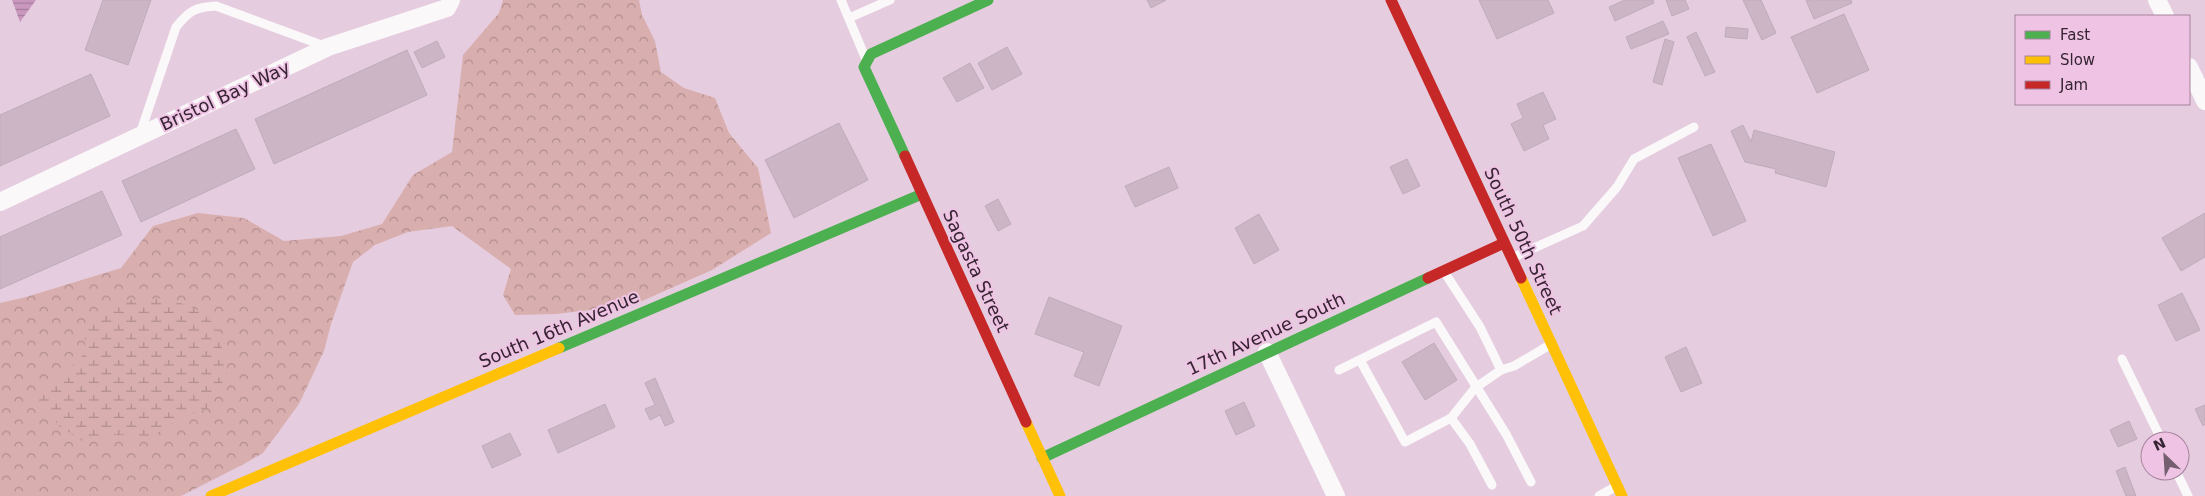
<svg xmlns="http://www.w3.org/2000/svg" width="2205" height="496" font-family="'DejaVu Sans',sans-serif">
<defs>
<pattern id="forest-crowns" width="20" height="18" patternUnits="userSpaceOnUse" patternTransform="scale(1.25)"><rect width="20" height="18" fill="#d9aeae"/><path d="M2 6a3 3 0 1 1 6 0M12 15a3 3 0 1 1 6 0" fill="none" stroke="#b18d8e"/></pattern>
<pattern id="wetland-marsh" width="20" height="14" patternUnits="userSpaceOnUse" patternTransform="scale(1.25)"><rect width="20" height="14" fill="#d9aeae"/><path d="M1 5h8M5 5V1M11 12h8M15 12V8" fill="none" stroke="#b18d8e"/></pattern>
<pattern id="water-rules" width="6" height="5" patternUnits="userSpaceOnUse" patternTransform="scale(1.25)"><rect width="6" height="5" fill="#ca98be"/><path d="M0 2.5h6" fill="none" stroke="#a57c9b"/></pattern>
</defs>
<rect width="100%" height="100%" fill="#e5cddf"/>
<path fill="url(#forest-crowns)" d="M 503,0 L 639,0 L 642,15 L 655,41 L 661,72 L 684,88 L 715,98 L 729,133 L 758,168 L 771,233 L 712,270 L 633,305 L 556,314 L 515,315 L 503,295 L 511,269 L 452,226 L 408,232 L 375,245 L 353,262 L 331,324 L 324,351 L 299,404 L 263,453 L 244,464 L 181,496 L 0,496 L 0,303 L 26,297 L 121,268 L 153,226 L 198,213 L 244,218 L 284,241 L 341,236 L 382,224 L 413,175 L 452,152 L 463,55 L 499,13 Z"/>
<path fill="url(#wetland-marsh)" d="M 167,298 L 196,309 L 215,324 L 223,352 L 227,375 L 206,409 L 181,418 L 152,436 L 108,435 L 85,443 L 59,426 L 39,399 L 86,352 L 83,324 L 126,300 Z"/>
<path fill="url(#water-rules)" d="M 12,0 L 36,0 L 20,22 Z"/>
<g fill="#ccb6c6" stroke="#beacba">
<path d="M 103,0 L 151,0 L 128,65 L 85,50 Z"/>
<path d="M 1147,0 L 1166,0 L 1151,8 Z"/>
<path d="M 1479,0 L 1548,0 L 1554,13 L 1497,39 Z"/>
<path d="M 1625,0 L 1653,0 L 1654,3 L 1615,21 L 1609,7 Z"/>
<path d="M 1666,0 L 1685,0 L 1689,9 L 1672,16 Z"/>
<path d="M 1743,0 L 1761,0 L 1776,33 L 1762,40 Z"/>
<path d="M 1806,0 L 1851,0 L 1852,3 L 1814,19 Z"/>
<path d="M 1844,14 L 1869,70 L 1817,93 L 1791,37 Z"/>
<path d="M 1663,21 L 1669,34 L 1631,49 L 1626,37 Z"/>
<path d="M 1726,27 L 1748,29 L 1747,39 L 1725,37 Z"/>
<path d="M 1696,32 L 1715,72 L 1705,76 L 1687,37 Z"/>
<path d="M 1665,39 L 1674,42 L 1662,85 L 1653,82 Z"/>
<path d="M 437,41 L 445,57 L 422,68 L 414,52 Z"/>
<path d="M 1007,47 L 1022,74 L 992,90 L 978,63 Z"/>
<path d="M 407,50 L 427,95 L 274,164 L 255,119 Z"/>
<path d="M 970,63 L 984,88 L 957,102 L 943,78 Z"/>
<path d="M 91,74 L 110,116 L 0,166 L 0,115 Z"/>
<path d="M 1543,92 L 1556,119 L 1543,125 L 1549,139 L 1524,151 L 1511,124 L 1523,118 L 1517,104 Z"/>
<path d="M 839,123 L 868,180 L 794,218 L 765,160 Z"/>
<path d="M 1743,125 L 1751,142 L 1754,130 L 1835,152 L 1826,187 L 1775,173 L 1776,169 L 1745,162 L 1731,131 Z"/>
<path d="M 236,129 L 255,169 L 141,222 L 122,181 Z"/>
<path d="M 1711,144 L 1746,221 L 1713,236 L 1678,158 Z"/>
<path d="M 1407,159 L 1420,186 L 1403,194 L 1390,167 Z"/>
<path d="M 1169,167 L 1178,188 L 1135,207 L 1125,186 Z"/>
<path d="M 102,191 L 122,235 L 0,289 L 0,237 Z"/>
<path d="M 998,199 L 1011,224 L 998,231 L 985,206 Z"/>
<path d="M 2205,213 L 2205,257 L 2181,271 L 2162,238 Z"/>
<path d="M 1259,214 L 1279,250 L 1254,264 L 1235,228 Z"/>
<path d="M 2182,293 L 2200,330 L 2176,341 L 2158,305 Z"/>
<path d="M 1049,297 L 1122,326 L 1099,386 L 1074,376 L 1084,352 L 1035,334 Z"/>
<path d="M 1434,343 L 1457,380 L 1425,400 L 1402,362 Z"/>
<path d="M 1686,347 L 1702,383 L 1681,392 L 1665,357 Z"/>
<path d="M 655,378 L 674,422 L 665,426 L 660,415 L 650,420 L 645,409 L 655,405 L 645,383 Z"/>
<path d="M 1244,402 L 1255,426 L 1236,435 L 1225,411 Z"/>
<path d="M 605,404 L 615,427 L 558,453 L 548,430 Z"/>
<path d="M 2205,405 L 2205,424 L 2203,426 L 2195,409 Z"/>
<path d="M 2129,421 L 2137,439 L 2118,447 L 2110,430 Z"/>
<path d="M 510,433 L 521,455 L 492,468 L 482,446 Z"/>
<path d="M 2125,467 L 2136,496 L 2126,496 L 2116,471 Z"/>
</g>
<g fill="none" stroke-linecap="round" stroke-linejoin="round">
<g stroke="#fbf8fa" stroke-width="9">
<path d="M 841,0 L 865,57"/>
<path d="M 849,18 L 890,0"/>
<path d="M 140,134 L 176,27 C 189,11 195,7 216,6 L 327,47"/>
<path d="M 1514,257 L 1583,226 L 1617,187 L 1634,159 L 1694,127"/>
<path d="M 1445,273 L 1480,327 L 1501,370 L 1514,366 L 1548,346"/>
<path d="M 2122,359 L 2162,441"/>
<path d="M 1360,360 L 1405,442 L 1451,418 L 1475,388 L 1501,370"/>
<path d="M 1339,370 L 1436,322 L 1506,434 L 1531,482"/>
<path d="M 1451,418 L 1470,444 L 1492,485"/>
<path d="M 2176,471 L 2188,496"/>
<path d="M 1599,496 L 1615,487"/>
</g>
<g stroke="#fbf8fa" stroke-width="18">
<path d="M 2157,0 L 2165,16"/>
<path d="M 2189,67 L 2205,101"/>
<path d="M 0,202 L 328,47 L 447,8 L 451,0"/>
<path d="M 1267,352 L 1336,496"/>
</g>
<g stroke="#4caf50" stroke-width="11">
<path d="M 905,156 L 864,67 L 871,54 L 988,0"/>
<path d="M 559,348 L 922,194"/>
<path d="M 1042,458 L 1428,278"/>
</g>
<g stroke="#ffc107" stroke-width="11">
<path d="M 1521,278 L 1622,496"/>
<path d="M 1026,422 L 1060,496"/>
<path d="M 211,496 L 559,348"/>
</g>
<g stroke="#c62828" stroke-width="11">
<path d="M 1391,0 L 1521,278"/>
<path d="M 905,156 L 1026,422"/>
<path d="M 1428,278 L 1504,243"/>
</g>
</g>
<g text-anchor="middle" stroke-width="4" stroke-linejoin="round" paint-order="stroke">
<g font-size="18" fill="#352431" stroke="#efc3e4">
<text transform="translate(225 96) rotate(-25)" y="6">Bristol Bay Way</text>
<text transform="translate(1523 241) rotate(65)" y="6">South 50th Street</text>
<text transform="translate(976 271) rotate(65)" y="6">Sagasta Street</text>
<text transform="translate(559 329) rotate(-23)" y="6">South 16th Avenue</text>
<text transform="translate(1266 334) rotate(-25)" y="6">17th Avenue South</text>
</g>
</g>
<rect x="2015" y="15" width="175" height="90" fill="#efc3e4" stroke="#a5839c"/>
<rect x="2025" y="31" width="25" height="8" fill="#4caf50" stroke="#a5839c"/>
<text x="2060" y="40" font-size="15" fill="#352431">Fast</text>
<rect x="2025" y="56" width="25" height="8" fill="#ffc107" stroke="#a5839c"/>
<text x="2060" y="65" font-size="15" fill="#352431">Slow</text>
<rect x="2025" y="81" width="25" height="8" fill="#c62828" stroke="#a5839c"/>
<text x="2060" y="90" font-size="15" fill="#352431">Jam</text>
<g transform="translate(2165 456) rotate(335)"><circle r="24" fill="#efc3e4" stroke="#a5839c"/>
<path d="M0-4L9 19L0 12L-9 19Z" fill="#735f6e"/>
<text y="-8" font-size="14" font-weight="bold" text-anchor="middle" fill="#352431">N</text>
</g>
</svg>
